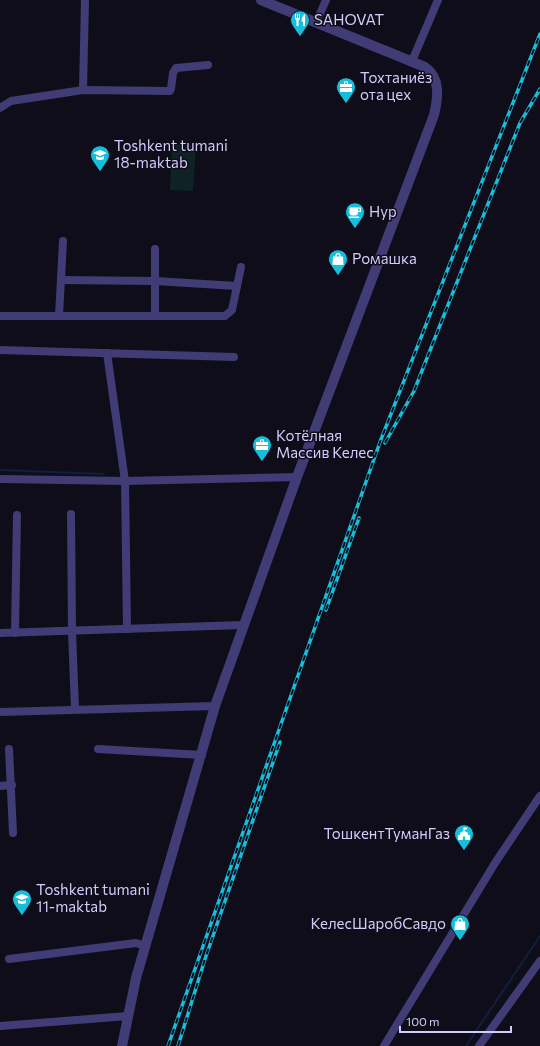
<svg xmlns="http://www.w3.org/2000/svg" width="540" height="1046" font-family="Commissioner,sans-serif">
<rect width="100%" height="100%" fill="#100d1a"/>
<path fill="#102324" d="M 172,144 L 196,145 L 193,191 L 170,190 Z"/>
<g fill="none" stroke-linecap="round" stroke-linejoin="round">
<g stroke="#101f3b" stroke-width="2">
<path d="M 0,470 L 104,474"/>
<path d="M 466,1046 L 540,936"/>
</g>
<g stroke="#413c75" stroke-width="8">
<path d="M 316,23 L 326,0"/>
<path d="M 412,61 L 438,0"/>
<path d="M 83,90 L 85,0"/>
<path d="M 0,108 L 11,101 L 83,90 L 170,91 L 171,89 L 173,73 L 176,68 L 208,65"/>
<path d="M 155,249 L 155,316"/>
<path d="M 61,280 L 155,281 L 237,286"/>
<path d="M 0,316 L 225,316 L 232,310 L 241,267"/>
<path d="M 59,316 L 63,241"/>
<path d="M 0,350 L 234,357"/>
<path d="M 107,353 L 125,481 L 127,629"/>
<path d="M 0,479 L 125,481 L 297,477"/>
<path d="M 71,514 L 72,631 L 75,709"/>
<path d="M 0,633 L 243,625"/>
<path d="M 15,633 L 17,515"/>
<path d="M 0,712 L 215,706"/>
<path d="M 9,749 L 13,833"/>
<path d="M 98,749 L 202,755"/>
<path d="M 0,786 L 12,785"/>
<path d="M 9,959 L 136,943 L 145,946"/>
<path d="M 0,1026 L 128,1016"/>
<path d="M 384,1046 L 495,863 L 540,796"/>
<path d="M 479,1046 L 540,961"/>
</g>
<path stroke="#413c75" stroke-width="10" d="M 122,1046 L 136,978 L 215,706 L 297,477 L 434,115 C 438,98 441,78 425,67 L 261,0"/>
<defs>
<g id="rail">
<path d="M 385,443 L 414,391 L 520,123 L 540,89"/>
<path d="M 326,610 L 359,518"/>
<path d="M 168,1046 L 380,442 L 540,34"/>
<path d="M 178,1046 L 205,959 L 280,742"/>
</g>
</defs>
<use href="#rail" stroke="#16bedb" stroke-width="3.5"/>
<use href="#rail" stroke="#100d1a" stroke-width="2" stroke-dasharray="6" stroke-linecap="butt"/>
</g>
<defs>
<symbol id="restaurant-pin" viewBox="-11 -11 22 30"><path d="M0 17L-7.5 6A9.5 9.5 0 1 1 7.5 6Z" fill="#16bedb" stroke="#100d1a"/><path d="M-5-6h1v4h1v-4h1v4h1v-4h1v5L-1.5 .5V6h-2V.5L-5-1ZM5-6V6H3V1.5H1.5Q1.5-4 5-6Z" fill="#fff"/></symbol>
<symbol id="office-pin" viewBox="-11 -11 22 30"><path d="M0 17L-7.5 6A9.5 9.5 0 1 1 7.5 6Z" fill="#16bedb" stroke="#100d1a"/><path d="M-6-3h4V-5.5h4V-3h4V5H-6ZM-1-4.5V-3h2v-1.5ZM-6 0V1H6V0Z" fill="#fff"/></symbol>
<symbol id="school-pin" viewBox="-11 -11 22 30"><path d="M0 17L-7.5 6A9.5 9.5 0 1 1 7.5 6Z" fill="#16bedb" stroke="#100d1a"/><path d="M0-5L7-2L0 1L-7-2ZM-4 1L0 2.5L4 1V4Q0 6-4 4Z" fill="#fff"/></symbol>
<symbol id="cafe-pin" viewBox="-11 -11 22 30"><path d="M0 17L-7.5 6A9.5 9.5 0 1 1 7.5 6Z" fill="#16bedb" stroke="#100d1a"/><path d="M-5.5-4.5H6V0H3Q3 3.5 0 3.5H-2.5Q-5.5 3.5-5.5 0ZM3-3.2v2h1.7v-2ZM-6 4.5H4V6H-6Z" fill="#fff"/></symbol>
<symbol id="shop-pin" viewBox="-11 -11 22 30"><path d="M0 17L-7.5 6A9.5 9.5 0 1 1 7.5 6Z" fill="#16bedb" stroke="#100d1a"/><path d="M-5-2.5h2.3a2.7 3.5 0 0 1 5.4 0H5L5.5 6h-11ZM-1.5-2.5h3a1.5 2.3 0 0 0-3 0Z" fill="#fff"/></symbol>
<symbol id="civic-pin" viewBox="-11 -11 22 30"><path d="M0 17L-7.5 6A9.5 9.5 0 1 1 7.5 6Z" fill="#16bedb" stroke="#100d1a"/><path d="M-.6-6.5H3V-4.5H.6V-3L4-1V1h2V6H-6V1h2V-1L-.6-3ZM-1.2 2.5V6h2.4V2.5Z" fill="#fff"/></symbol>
</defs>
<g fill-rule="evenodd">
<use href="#restaurant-pin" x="289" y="9" width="22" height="30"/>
<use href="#office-pin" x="335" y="76" width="22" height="30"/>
<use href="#school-pin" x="89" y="144" width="22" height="30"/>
<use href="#cafe-pin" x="344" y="201" width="22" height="30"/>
<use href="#shop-pin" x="327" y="248" width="22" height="30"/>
<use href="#office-pin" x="251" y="434" width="22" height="30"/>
<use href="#civic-pin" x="453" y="823" width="22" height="30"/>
<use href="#school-pin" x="11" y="888" width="22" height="30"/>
<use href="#shop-pin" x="449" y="913" width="22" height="30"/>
</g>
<g text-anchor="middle" stroke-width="3" stroke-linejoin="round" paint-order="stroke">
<g font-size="15" fill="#d3cbfa" stroke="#100d1a" text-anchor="start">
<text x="314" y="25">SAHOVAT</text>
<text x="360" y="83">Тохтаниёз<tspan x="360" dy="17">ота цех</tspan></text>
<text x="114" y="151">Toshkent tumani<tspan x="114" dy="17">18-maktab</tspan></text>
<text x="369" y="217">Нур</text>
<text x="352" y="264">Ромашка</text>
<text x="276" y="441">Котёлная<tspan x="276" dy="17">Массив Келес</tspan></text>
<text x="450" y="839" text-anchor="end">ТошкентТуманГаз</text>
<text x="36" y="895">Toshkent tumani<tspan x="36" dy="17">11-maktab</tspan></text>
<text x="446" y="929" text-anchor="end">КелесШаробСавдо</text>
</g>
</g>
<path d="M400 1026v6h111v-6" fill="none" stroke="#d3cbfa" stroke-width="2"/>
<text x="406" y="1026" font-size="12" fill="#d3cbfa" stroke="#100d1a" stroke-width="3" paint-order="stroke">100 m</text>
</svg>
